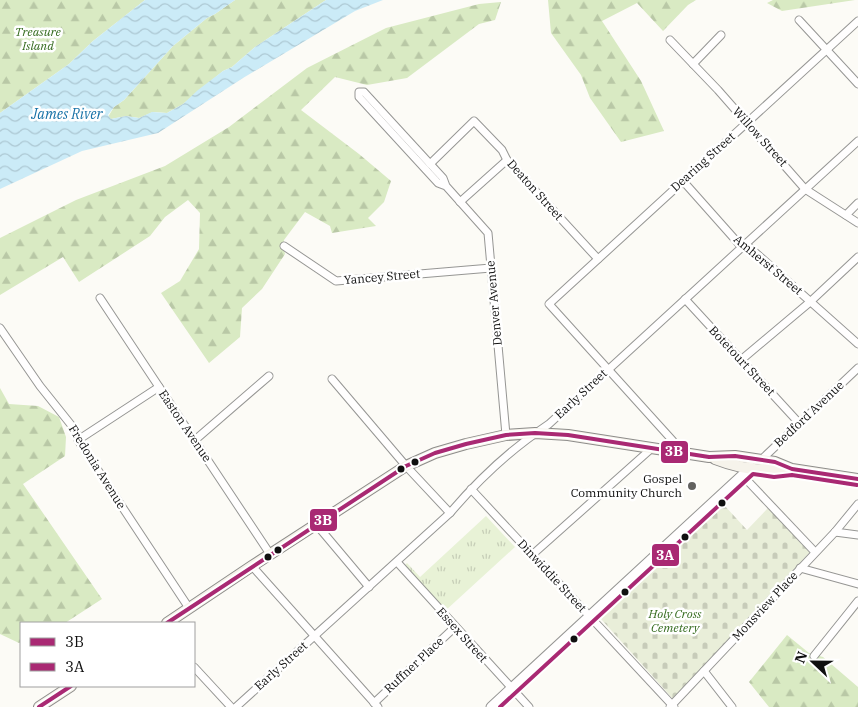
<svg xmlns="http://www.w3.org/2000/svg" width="858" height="707" font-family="'IBM Plex Serif',serif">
<defs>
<pattern id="grass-tufts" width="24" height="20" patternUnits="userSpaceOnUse" patternTransform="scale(1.25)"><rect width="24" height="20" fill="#e8f2d6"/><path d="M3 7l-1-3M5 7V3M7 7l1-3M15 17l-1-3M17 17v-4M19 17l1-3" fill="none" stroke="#c6ceb7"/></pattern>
<pattern id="forest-firs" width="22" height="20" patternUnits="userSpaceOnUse" patternTransform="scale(1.25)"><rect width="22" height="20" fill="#d9eac3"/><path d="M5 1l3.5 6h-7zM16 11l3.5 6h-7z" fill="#b9c8a6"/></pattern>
<pattern id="cemetery-stones" width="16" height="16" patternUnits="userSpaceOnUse" patternTransform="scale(1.25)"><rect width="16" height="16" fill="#e9eed9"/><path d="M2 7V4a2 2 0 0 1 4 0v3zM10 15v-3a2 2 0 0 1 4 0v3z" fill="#c7cbb9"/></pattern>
<pattern id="water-waves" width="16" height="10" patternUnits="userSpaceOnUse" patternTransform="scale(1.25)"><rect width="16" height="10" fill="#cbebf7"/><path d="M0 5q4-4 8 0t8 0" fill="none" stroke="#adc8d3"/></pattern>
</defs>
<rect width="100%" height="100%" fill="#fcfbf6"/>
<path fill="url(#grass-tufts)" d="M 486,516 L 515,547 L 445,611 L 404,566 L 407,563 L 420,577 Z"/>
<g fill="url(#forest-firs)">
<path d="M 0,0 L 145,0 L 93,41 L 69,64 L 0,113 Z"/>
<path d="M 235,0 L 326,0 L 255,47 L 232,67 L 223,71 L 183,104 L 167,113 L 153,112 L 139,118 L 126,116 L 111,119 L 108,117 L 114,107 L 124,100 L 173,46 L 207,18 L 215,14 Z"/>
<path d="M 548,0 L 696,0 L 688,5 L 663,31 L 637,3 L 602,21 L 641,81 L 664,131 L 621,142 L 590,98 L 581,75 L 551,33 Z"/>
<path d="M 773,0 L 855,0 L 782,11 L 767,3 Z"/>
<path d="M 501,2 L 495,20 L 479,24 L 407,78 L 367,85 L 335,77 L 301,110 L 359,154 L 391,181 L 384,202 L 368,218 L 376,226 L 332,233 L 330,226 L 305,212 L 284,240 L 283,245 L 285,254 L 262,289 L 242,308 L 240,337 L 209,363 L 161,293 L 180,281 L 199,249 L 200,213 L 188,200 L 165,217 L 150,236 L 79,282 L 63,257 L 0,295 L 0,238 L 76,200 L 165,166 L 229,127 L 307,68 L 386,28 L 479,4 Z"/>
<path d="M 0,388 L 9,404 L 38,406 L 59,417 L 66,437 L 65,456 L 23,484 L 102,599 L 65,623 L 21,623 L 21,642 L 19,643 L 0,634 Z"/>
<path d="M 787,635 L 809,653 L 823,657 L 858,687 L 858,707 L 769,707 L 749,682 Z"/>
</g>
<path fill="url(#cemetery-stones)" d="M 724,505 L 747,530 L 768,508 L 810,552 L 674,700 L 601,619 Z"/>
<path fill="url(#water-waves)" d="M 145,0 L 235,0 L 215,14 L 207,18 L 173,46 L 124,100 L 114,107 L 108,115 L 111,119 L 126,116 L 139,118 L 152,112 L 167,113 L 183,104 L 198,90 L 223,71 L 232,67 L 255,47 L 326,0 L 383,0 L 355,11 L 243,78 L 158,133 L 82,151 L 0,189 L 0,113 L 69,64 L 93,41 Z"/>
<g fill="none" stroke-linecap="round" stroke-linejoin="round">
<defs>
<g id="minor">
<path d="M 799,20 L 858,84"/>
<path d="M 670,40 L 718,90 L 805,189 L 858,223"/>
<path d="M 693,64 L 721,35"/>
<path d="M 430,164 L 474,121 L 502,150 L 507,160 L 598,259"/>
<path d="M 683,181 L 739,244 L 748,246 L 858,344"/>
<path d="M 446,186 L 443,178 L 364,92 L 359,92 L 359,97 L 438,183 L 446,186 L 488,233 L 506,435"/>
<path d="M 460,202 L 507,160"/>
<path d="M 846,215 L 858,203"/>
<path d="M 284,246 L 336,281 L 491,268"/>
<path d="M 100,298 L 270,554"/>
<path d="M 685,299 L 799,423"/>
<path d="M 0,328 L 40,386 L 76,431 L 78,440 L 189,608"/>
<path d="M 741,360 L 810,302 L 858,257"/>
<path d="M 332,379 L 406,466 L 450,513"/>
<path d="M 78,440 L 159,387"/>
<path d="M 195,440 L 269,376"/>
<path d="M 671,451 L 673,441 L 549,304 L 858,21"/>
<path d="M 761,460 L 858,368"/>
<path d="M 743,476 L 815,552"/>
<path d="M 471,489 L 674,707"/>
<path d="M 316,524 L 369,587"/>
<path d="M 835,532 L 858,535"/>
<path d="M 532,555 L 652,448"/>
<path d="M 397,562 L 529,707"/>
<path d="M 252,566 L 378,707"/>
<path d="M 800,568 L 858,584"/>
<path d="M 814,656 L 858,601"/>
<path d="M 194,667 L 231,707"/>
<path d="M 704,671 L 732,707"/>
<path d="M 374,703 L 455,627"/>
<path d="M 236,707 L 450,513 C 479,479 512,448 549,424 L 858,141"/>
<path d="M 670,707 L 835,532 L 858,504"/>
</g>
<path id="tertiary" d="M 491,707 L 751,467"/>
<g id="secondary">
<path d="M 715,459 C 738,468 765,472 789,469"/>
<path d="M 167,623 L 252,566 L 406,466 L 435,453 L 466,444 L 506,435 L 535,433 L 568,435 L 709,457 L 735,456 L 775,462 L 792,469 L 858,479"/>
<path d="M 39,707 L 71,686"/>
</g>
</defs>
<use href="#minor" stroke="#969694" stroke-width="9"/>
<use href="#tertiary" stroke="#969694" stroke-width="11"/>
<use href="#secondary" stroke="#8d8c8a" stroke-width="12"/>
<use href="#minor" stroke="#fffefe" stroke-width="7"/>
<use href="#tertiary" stroke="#fffefe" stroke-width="9"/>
<use href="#secondary" stroke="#f6f3eb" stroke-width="10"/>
<defs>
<g id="bus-1">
<path d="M 167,623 L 406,466 L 435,453 L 466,444 L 506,435 L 535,433 L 568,435 L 709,457 L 735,456 L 775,462 L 792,469 L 858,479"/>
<path d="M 39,707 L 71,686"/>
</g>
<path id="bus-2" d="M 500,707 L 753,474 L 774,477 L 792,475 L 857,485"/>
</defs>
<use href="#bus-1" stroke="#fff" stroke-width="8"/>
<use href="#bus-2" stroke="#fff" stroke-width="8"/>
<use href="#bus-1" stroke="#a92973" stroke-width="4"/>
<use href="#bus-2" stroke="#a92973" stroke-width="4"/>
</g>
<g fill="#101010" stroke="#fff" stroke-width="2">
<circle cx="415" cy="462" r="4.5"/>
<circle cx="401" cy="469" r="4.5"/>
<circle cx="722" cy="503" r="4.5"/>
<circle cx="685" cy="537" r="4.5"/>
<circle cx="278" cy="550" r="4.5"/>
<circle cx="268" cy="557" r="4.5"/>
<circle cx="625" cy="592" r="4.5"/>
<circle cx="574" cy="639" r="4.5"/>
</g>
<circle fill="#636260" stroke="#fff" stroke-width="2" cx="692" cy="486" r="5"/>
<g text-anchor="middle" stroke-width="5" stroke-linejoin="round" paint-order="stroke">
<g font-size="12" font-style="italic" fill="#336a1d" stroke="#fff">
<text x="38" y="36">Treasure<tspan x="38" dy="14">Island</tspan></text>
<text x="675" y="618">Holy Cross<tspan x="675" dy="14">Cemetery</tspan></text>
</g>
<g font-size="12" fill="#101010" stroke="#fff">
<text transform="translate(760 137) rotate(48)" y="4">Willow Street</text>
<text transform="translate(703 162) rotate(-42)" y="4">Dearing Street</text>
<text transform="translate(535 190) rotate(48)" y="4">Deaton Street</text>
<text transform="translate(768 265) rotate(40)" y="4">Amherst Street</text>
<text transform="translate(382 277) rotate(-5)" y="4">Yancey Street</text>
<text transform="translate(494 303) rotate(-95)" y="4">Denver Avenue</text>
<text transform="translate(742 361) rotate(47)" y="4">Botetourt Street</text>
<text transform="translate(581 394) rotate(-43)" y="4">Early Street</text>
<text transform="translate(809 414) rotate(-43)" y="4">Bedford Avenue</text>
<text transform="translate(185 426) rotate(56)" y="4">Easton Avenue</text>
<text transform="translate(97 467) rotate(58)" y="4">Fredonia Avenue</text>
<text transform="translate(552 576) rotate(47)" y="4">Dinwiddie Street</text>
<text transform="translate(765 606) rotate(-47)" y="4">Monsview Place</text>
<text transform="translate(462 635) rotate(48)" y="4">Essex Street</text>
<text transform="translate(414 665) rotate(-43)" y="4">Ruffner Place</text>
<text transform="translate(281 666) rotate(-42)" y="4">Early Street</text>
</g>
<g font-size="12" fill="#101010" stroke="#fff" text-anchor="end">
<text x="682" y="483">Gospel<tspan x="682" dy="14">Community Church</tspan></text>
</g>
<g font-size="14" font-style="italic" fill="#1571a6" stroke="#fff">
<text x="67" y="119">James River</text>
</g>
</g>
<g stroke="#fff" stroke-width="2">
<rect x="660" y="440" width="29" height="24" rx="5" fill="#a92973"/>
<rect x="309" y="508" width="29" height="24" rx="5" fill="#a92973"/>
<rect x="651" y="543" width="29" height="24" rx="5" fill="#a92973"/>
</g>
<g font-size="14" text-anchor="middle" font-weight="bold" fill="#fff">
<text x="674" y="456">3B</text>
<text x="323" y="525">3B</text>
<text x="665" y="560">3A</text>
</g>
<rect x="20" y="622" width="175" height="65" fill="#ffffff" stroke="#9f9f9f"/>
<rect x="30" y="638" width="25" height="8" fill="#a92973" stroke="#9f9f9f"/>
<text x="65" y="647" font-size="15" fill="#101010">3B</text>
<rect x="30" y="663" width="25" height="8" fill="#a92973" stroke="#9f9f9f"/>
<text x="65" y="672" font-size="15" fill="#101010">3A</text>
<g transform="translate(813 662) rotate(292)" stroke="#ffffff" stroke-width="4" paint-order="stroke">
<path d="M0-4L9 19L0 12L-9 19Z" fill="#101010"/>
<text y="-8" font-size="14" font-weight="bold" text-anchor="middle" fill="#101010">N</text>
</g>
</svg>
